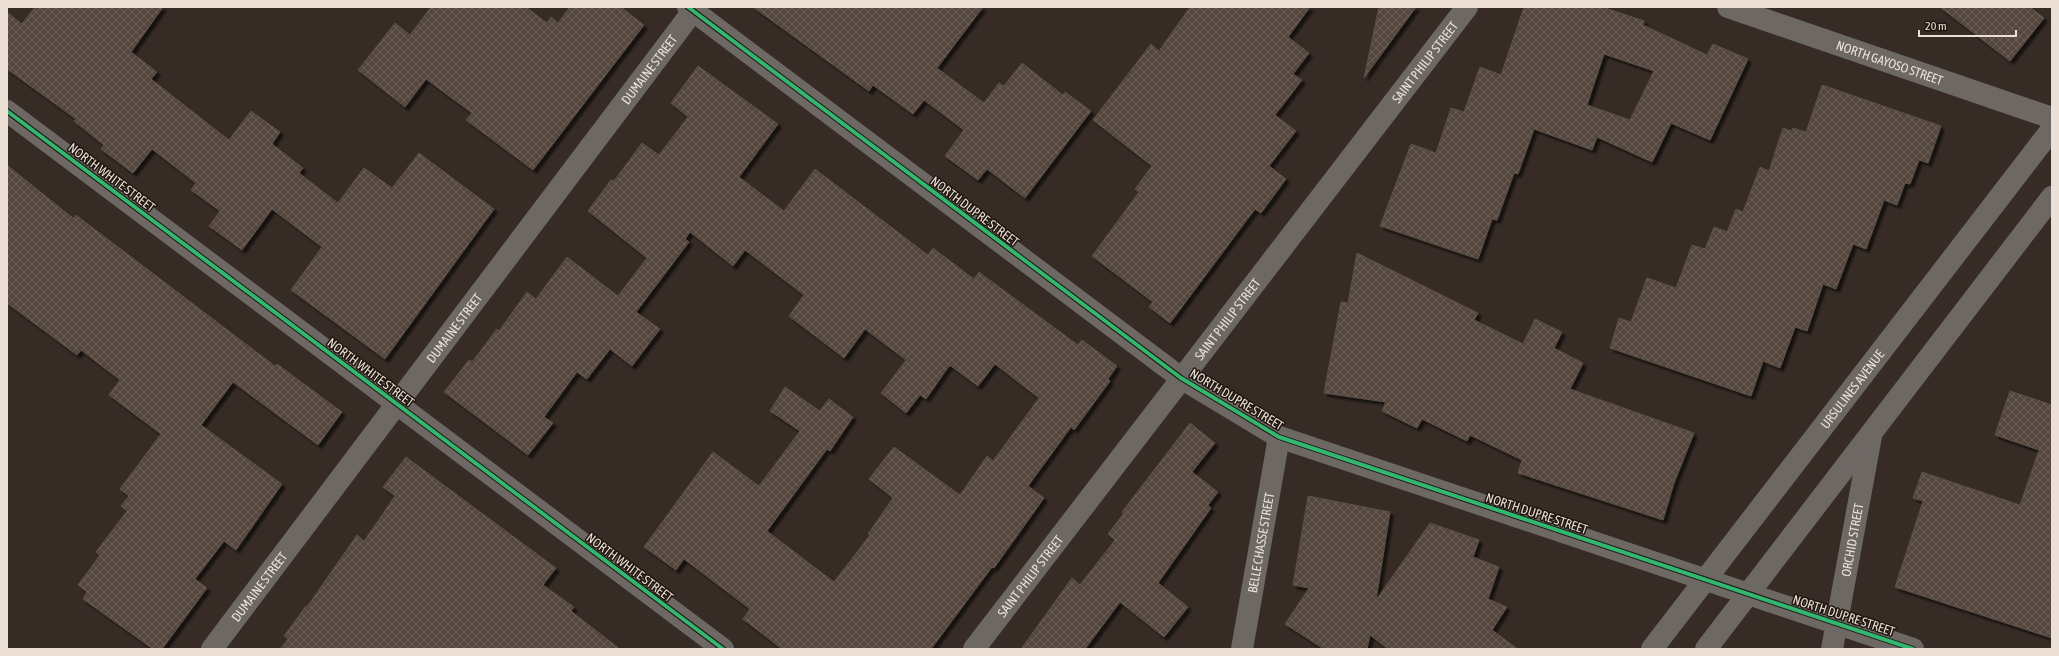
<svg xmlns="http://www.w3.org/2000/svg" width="2059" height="656" font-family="'Asap Condensed',sans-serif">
<defs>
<pattern id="building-cross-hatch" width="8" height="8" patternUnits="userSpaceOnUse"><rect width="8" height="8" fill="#54473e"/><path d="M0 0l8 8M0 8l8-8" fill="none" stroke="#6d6159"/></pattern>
<filter id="shadow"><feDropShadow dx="3.5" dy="3.5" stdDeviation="1" flood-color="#0009"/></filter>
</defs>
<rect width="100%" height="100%" fill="#372c25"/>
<g fill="url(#building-cross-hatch)" stroke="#585048" fill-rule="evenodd" filter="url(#shadow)">
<path d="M 35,7 L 163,7 L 131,52 L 157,72 L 151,79 L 229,140 L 251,111 L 280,132 L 272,144 L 303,168 L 299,173 L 338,203 L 364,168 L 392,188 L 419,153 L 494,209 L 385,359 L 291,290 L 322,247 L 272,209 L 242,250 L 209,226 L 220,211 L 191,190 L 196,183 L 152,149 L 133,173 L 101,149 L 104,145 L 74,121 L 76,119 L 7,69 L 7,12 L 22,24 Z"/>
<path d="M 431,7 L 526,7 L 547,23 L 551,17 L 558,23 L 570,7 L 621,7 L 644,25 L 533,170 L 466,120 L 472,113 L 426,79 L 405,107 L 358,70 L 395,23 L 410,35 Z"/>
<path d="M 753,7 L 983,7 L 937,68 L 984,103 L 999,83 L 1004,86 L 1022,63 L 1063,95 L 1065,92 L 1091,111 L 1025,198 L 987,169 L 978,180 L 945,156 L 964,130 L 924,100 L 913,114 L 873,85 L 869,91 Z"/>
<path d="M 1190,7 L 1310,7 L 1288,37 L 1309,53 L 1293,74 L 1302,80 L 1275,115 L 1296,131 L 1269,166 L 1286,179 L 1261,213 L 1255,209 L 1170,323 L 1149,307 L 1153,302 L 1092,256 L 1139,192 L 1135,189 L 1152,166 L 1093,120 L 1151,44 L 1159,51 Z"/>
<path d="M 1379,7 L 1416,7 L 1364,78 Z"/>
<path d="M 1524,7 L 1602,7 L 1644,21 L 1643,25 L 1707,55 L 1713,44 L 1748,59 L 1710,140 L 1671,123 L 1652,162 L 1597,137 L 1592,150 L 1534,129 L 1518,174 L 1514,173 L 1497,220 L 1492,219 L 1478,259 L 1380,226 L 1411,144 L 1436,153 L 1451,108 L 1464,112 L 1480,67 L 1501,75 ZM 1604,54 L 1654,71 L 1630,120 L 1587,105 Z"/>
<path d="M 1940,7 L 2030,7 L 2044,18 L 2010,61 Z"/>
<path d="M 698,66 L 778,124 L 739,177 L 784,211 L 815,169 L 928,255 L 933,248 L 974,279 L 979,272 L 1078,345 L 1082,340 L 1117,366 L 1108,379 L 1110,381 L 1074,430 L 1071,427 L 1028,486 L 1044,498 L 994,568 L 992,567 L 931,649 L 782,649 L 743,619 L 750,609 L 684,559 L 676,570 L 644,547 L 713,452 L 759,486 L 800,431 L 770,411 L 785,387 L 820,411 L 829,399 L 853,417 L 830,451 L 827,449 L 767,531 L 834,582 L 870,535 L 868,534 L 893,498 L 869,479 L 894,447 L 960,495 L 987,456 L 993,461 L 1039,398 L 995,364 L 978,386 L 951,366 L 949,366 L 926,399 L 920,395 L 906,413 L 881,393 L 906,360 L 865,329 L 844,358 L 789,316 L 804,295 L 745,250 L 733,266 L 690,232 L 685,239 L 689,242 L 636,312 L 660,329 L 632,366 L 610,349 L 587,379 L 577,372 L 544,417 L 553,423 L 528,455 L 444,392 L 469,360 L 472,362 L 497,329 L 499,331 L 527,292 L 536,299 L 567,257 L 618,296 L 647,258 L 588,211 L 611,180 L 614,181 L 642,143 L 659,155 L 688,117 L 671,103 Z"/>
<path d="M 1822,85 L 1941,126 L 1928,163 L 1919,160 L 1910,184 L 1905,183 L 1897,205 L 1884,200 L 1866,249 L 1853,244 L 1836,289 L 1823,284 L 1807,331 L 1795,327 L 1780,368 L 1763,361 L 1751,396 L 1610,348 L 1619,318 L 1631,322 L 1647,278 L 1676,288 L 1692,245 L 1705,249 L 1714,227 L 1727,232 L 1736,209 L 1743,212 L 1760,167 L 1769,171 L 1783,128 L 1791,131 L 1793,128 L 1806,132 Z"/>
<path d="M 7,165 L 73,218 L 76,215 L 275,366 L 277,364 L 342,412 L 318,445 L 233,382 L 201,425 L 282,484 L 236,550 L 224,541 L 195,579 L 207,588 L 162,649 L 153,649 L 83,599 L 87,592 L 78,585 L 100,555 L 96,552 L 127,511 L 121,506 L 129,496 L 120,489 L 161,434 L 109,395 L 120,380 L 81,350 L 77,355 L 7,303 Z"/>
<path d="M 1357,253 L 1478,313 L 1474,320 L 1523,344 L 1535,319 L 1562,332 L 1554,348 L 1583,363 L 1570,389 L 1694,433 L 1674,483 L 1663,520 L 1518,473 L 1522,460 L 1470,435 L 1467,441 L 1422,419 L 1417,428 L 1382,411 L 1386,402 L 1324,393 L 1341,302 L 1348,303 Z"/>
<path d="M 2010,391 L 2052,405 L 2052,638 L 1895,587 L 1923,501 L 1913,498 L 1922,472 L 2020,505 L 2039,450 L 1995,435 Z"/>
<path d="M 1190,423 L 1215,443 L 1192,472 L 1218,492 L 1208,505 L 1211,508 L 1158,583 L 1188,607 L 1164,637 L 1120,602 L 1085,649 L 1021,649 L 1072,578 L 1080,585 L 1115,540 L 1108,534 L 1124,513 L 1122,512 Z"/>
<path d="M 406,457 L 556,568 L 543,585 L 574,607 L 571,611 L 620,649 L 280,649 L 288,639 L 284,636 L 306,606 L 307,607 L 357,535 L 364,541 L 395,496 L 383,487 Z"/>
<path d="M 1308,496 L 1390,512 L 1376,600 L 1430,523 L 1479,540 L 1473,557 L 1499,567 L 1488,599 L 1507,607 L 1492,630 L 1518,649 L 1388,649 L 1370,635 L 1367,649 L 1324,649 L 1285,624 L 1309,588 L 1293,585 Z"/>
</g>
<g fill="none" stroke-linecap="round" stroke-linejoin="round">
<g stroke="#6d6864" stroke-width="22">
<path d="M 688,7 L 1181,378 L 1279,437 L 1913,649"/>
<path id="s1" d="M 1728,7 L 2052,118"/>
<path d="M 7,111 L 723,649"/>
<path id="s2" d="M 212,649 L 696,7"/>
<path id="s3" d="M 974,649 L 1467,7"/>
<path id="s4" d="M 1242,649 L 1279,437"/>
<path id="s5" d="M 1652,649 L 2052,129"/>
<path d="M 1706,649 L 2052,197"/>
<path id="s6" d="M 1832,649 L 1871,436"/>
</g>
<defs>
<g id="cycleway">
<path d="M 688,7 L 1181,378 L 1279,437 L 1913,649"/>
<path d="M 7,111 L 723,649"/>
</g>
</defs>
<use href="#cycleway" stroke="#1f1610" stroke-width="6"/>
<use href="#cycleway" stroke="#33b770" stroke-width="4"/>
</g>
<g text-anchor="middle" stroke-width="3" stroke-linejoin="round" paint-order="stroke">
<g font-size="13" fill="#ecdfd5" stroke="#1f1610">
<text dy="5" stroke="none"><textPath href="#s3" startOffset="740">SAINT PHILIP STREET</textPath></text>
<text dy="5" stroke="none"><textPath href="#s1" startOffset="171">NORTH GAYOSO STREET</textPath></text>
<text dy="5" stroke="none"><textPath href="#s2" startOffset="726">DUMAINE STREET</textPath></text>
<text transform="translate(112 177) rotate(37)" y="5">NORTH WHITE STREET</text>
<text transform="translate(975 211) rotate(37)" y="5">NORTH DUPRE STREET</text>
<text dy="5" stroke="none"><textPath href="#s3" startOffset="416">SAINT PHILIP STREET</textPath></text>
<text dy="5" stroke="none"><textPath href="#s2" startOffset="402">DUMAINE STREET</textPath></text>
<text transform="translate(371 372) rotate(37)" y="5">NORTH WHITE STREET</text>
<text dy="5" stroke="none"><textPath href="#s5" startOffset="328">URSULINES AVENUE</textPath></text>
<text transform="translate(1237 399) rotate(31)" y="5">NORTH DUPRE STREET</text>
<text transform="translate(1537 513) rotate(18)" y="5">NORTH DUPRE STREET</text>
<text dy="5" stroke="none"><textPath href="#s6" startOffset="111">ORCHID STREET</textPath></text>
<text dy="5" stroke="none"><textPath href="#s4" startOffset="108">BELLE CHASSE STREET</textPath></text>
<text transform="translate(630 567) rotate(37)" y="5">NORTH WHITE STREET</text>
<text dy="5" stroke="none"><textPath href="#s3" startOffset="92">SAINT PHILIP STREET</textPath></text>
<text dy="5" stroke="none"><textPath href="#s2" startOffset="78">DUMAINE STREET</textPath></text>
<text transform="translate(1844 615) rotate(18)" y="5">NORTH DUPRE STREET</text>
</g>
</g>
<rect width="2059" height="656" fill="none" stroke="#ecdfd5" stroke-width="16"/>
<path d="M1919 30v6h97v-6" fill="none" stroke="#ecdfd5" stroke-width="2"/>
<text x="1925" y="30" font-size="12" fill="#ecdfd5" stroke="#1f1610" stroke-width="3" paint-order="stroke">20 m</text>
</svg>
